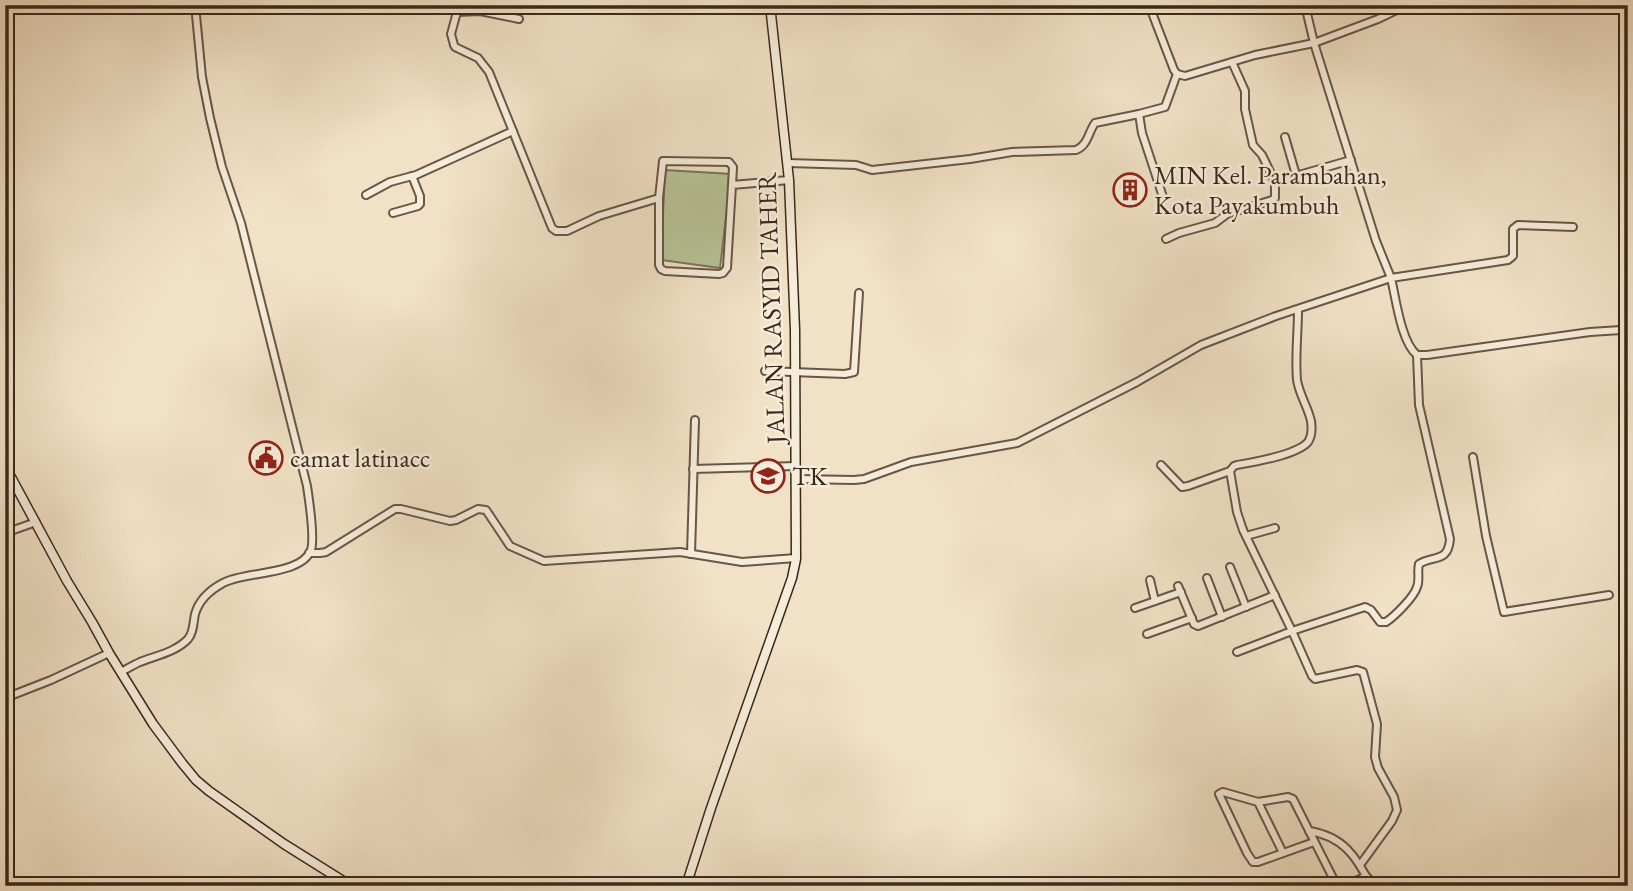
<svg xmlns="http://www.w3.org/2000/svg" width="1633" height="891" font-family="'EB Garamond',serif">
<rect width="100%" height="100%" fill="#f1e1c6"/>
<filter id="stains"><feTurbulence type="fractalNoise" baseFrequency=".00286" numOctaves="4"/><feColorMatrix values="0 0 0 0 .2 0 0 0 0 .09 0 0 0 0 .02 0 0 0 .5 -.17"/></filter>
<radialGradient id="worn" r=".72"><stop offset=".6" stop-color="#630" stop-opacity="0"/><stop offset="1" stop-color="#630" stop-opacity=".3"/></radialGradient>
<path fill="#b7c397" stroke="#797659" stroke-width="2" d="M 665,170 L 731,174 L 720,268 L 661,260 Z"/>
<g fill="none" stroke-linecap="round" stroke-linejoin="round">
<defs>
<g id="street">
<path d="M 434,5 L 457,12 L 480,11 L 519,19"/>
<path d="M 1149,5 L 1174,70 L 1177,74 L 1185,76 L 1255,55 L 1314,43 L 1378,19 L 1407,5"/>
<path d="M 457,12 L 451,34 L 454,45 L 455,47 L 478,58 L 489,72 L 552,228 L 556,231 L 567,231 L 599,216 L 659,198"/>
<path d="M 1232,62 L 1245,91 L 1245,109 L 1253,145 L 1262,155 L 1275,182"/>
<path d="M 1285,137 L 1296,175"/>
<path d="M 788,163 L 856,165 L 872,170 L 970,159 L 1012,152 L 1076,150 C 1088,145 1088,133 1095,123 L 1139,114"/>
<path d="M 732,185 L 727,268 L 723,273 L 719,274 L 665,271 L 661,269 L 659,265 L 659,198 L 663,161 L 729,162 L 733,167 L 732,185 L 789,180"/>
<path d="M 366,195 L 390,182 L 416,175 L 513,131"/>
<path d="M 1163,197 L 1142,133 L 1139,114 L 1165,107 L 1177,74"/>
<path d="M 393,213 L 418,206 L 420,204 L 420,196 L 412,176"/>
<path d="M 1573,227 L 1518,225 L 1513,229 L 1513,256 L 1508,260 L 1391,278 C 1396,299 1401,342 1417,355 L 1427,355 L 1590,332 L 1621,330 L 1628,333"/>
<path d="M 1166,239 L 1179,233 L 1215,223 L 1227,214 L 1272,200 L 1275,198 L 1275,182 L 1351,160"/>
<path d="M 1298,310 C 1298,333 1295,357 1297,380 C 1299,394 1308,407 1311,421 C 1312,428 1312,436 1308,442 C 1297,455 1254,462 1237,465 L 1234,466 L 1230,471 L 1237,512 L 1243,530 L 1292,631 L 1365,607 L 1371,610 L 1380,622 L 1386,622 C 1395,616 1414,597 1417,587 C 1420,580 1417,572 1419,564 C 1434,555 1448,563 1450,539 L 1419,405 L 1417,355"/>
<path d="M 765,371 L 845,374 L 854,372 L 859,293"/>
<path d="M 1473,457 L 1486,536 L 1504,612 L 1609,595"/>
<path d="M 1161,465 L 1182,487 L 1188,486 L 1230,471"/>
<path d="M 693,469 L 796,466"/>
<path d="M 796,479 L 854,480 L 864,479 L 911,462 L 1017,443 L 1137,382 L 1201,345 L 1276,316 L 1391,278 L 1376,241 L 1314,43 L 1305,5"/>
<path d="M 5,533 L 36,522"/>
<path d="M 1246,536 L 1275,528"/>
<path d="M 309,553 L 320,553 L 326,552 L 395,509 L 401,509 L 450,521 L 456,520 L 478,509 L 486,510 L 510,546 L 544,561 L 680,552 L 742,562 L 796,558"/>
<path d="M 691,554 L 695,420"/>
<path d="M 1230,567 L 1246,607"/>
<path d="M 1207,578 L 1222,617"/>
<path d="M 1150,580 L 1155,601"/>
<path d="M 1178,586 L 1194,624 L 1198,626 L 1275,595"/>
<path d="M 1135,608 L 1181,592"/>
<path d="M 1147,634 L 1192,618"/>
<path d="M 1237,652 L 1292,631 L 1312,676 L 1315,679 L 1357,670 L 1363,672 L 1377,724 L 1375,757 L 1378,768 L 1394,797 L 1397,810 L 1392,821 L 1360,865"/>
<path d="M 121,672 C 127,669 133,665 140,662 C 155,656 176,652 188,639 C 194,632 193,623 195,614 C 199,600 210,590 223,583 C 244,571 301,576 311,550 C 315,537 309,500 307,486 L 241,223 L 222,167 L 210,118 L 202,77 L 195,5"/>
<path d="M 5,698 L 51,680 L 109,653"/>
<path d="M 1258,802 L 1283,853"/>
<path d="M 1309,831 C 1343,836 1357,857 1371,886"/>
<path d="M 1314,842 L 1258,862 L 1253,862 L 1247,853 L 1219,794 L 1223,792 L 1258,802 L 1288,797 L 1293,799 L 1337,886"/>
<path d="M 1346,886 L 1366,876 L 1376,886"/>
</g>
<g id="secondary">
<path d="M 5,466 L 67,581 L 92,622 L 109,653 L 153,724 L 182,763 L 196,780 L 209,791 L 284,844 L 351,886"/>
<path d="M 686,886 L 711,808 L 792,578 L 796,559 L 795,330 L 789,180 L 770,5"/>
</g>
</defs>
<use href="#street" stroke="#685646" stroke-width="10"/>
<use href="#secondary" stroke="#3b281b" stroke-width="11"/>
<use href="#street" stroke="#f6ecda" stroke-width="6"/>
<use href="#secondary" stroke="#f6ecda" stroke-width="8"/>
</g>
<defs>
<symbol id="building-ring" viewBox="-11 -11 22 22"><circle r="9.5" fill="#f6ecda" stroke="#8f2418" stroke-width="1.5"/><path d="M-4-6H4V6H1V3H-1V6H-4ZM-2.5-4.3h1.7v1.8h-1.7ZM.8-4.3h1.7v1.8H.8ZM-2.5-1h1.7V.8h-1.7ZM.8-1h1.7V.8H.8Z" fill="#8f2418"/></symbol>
<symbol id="civic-ring" viewBox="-11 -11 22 22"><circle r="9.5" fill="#f6ecda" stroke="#8f2418" stroke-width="1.5"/><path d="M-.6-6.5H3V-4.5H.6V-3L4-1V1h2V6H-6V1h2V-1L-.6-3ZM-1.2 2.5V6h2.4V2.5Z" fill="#8f2418"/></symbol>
<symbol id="school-ring" viewBox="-11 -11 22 22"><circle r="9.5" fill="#f6ecda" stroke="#8f2418" stroke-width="1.5"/><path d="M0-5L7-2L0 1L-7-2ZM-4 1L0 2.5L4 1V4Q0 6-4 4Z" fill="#8f2418"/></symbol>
</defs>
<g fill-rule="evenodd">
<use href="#building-ring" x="1111" y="171" width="38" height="38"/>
<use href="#civic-ring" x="247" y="439" width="38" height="38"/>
<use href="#school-ring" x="749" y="457" width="38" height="38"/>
</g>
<g text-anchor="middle" stroke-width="5" stroke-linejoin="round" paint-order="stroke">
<g font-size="26" fill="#3b281b" stroke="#f6ecda" text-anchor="start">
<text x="1154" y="184">MIN Kel. Parambahan,<tspan x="1154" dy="30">Kota Payakumbuh</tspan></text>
<text x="290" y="467">camat latinacc</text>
<text x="792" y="485">TK</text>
</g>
<g font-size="26" fill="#3b281b" stroke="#f6ecda">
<text transform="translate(771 308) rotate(-92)" y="9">JALAN RASYID TAHER</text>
</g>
</g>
<rect width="1633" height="891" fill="none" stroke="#f1e1c6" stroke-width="28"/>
<rect x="7" y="7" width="1619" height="877" fill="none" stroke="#3b281b" stroke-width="3.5"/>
<rect x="14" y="14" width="1605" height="863" fill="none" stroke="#3b281b" stroke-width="2"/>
<rect width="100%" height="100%" filter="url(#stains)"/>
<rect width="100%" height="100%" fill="url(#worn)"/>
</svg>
